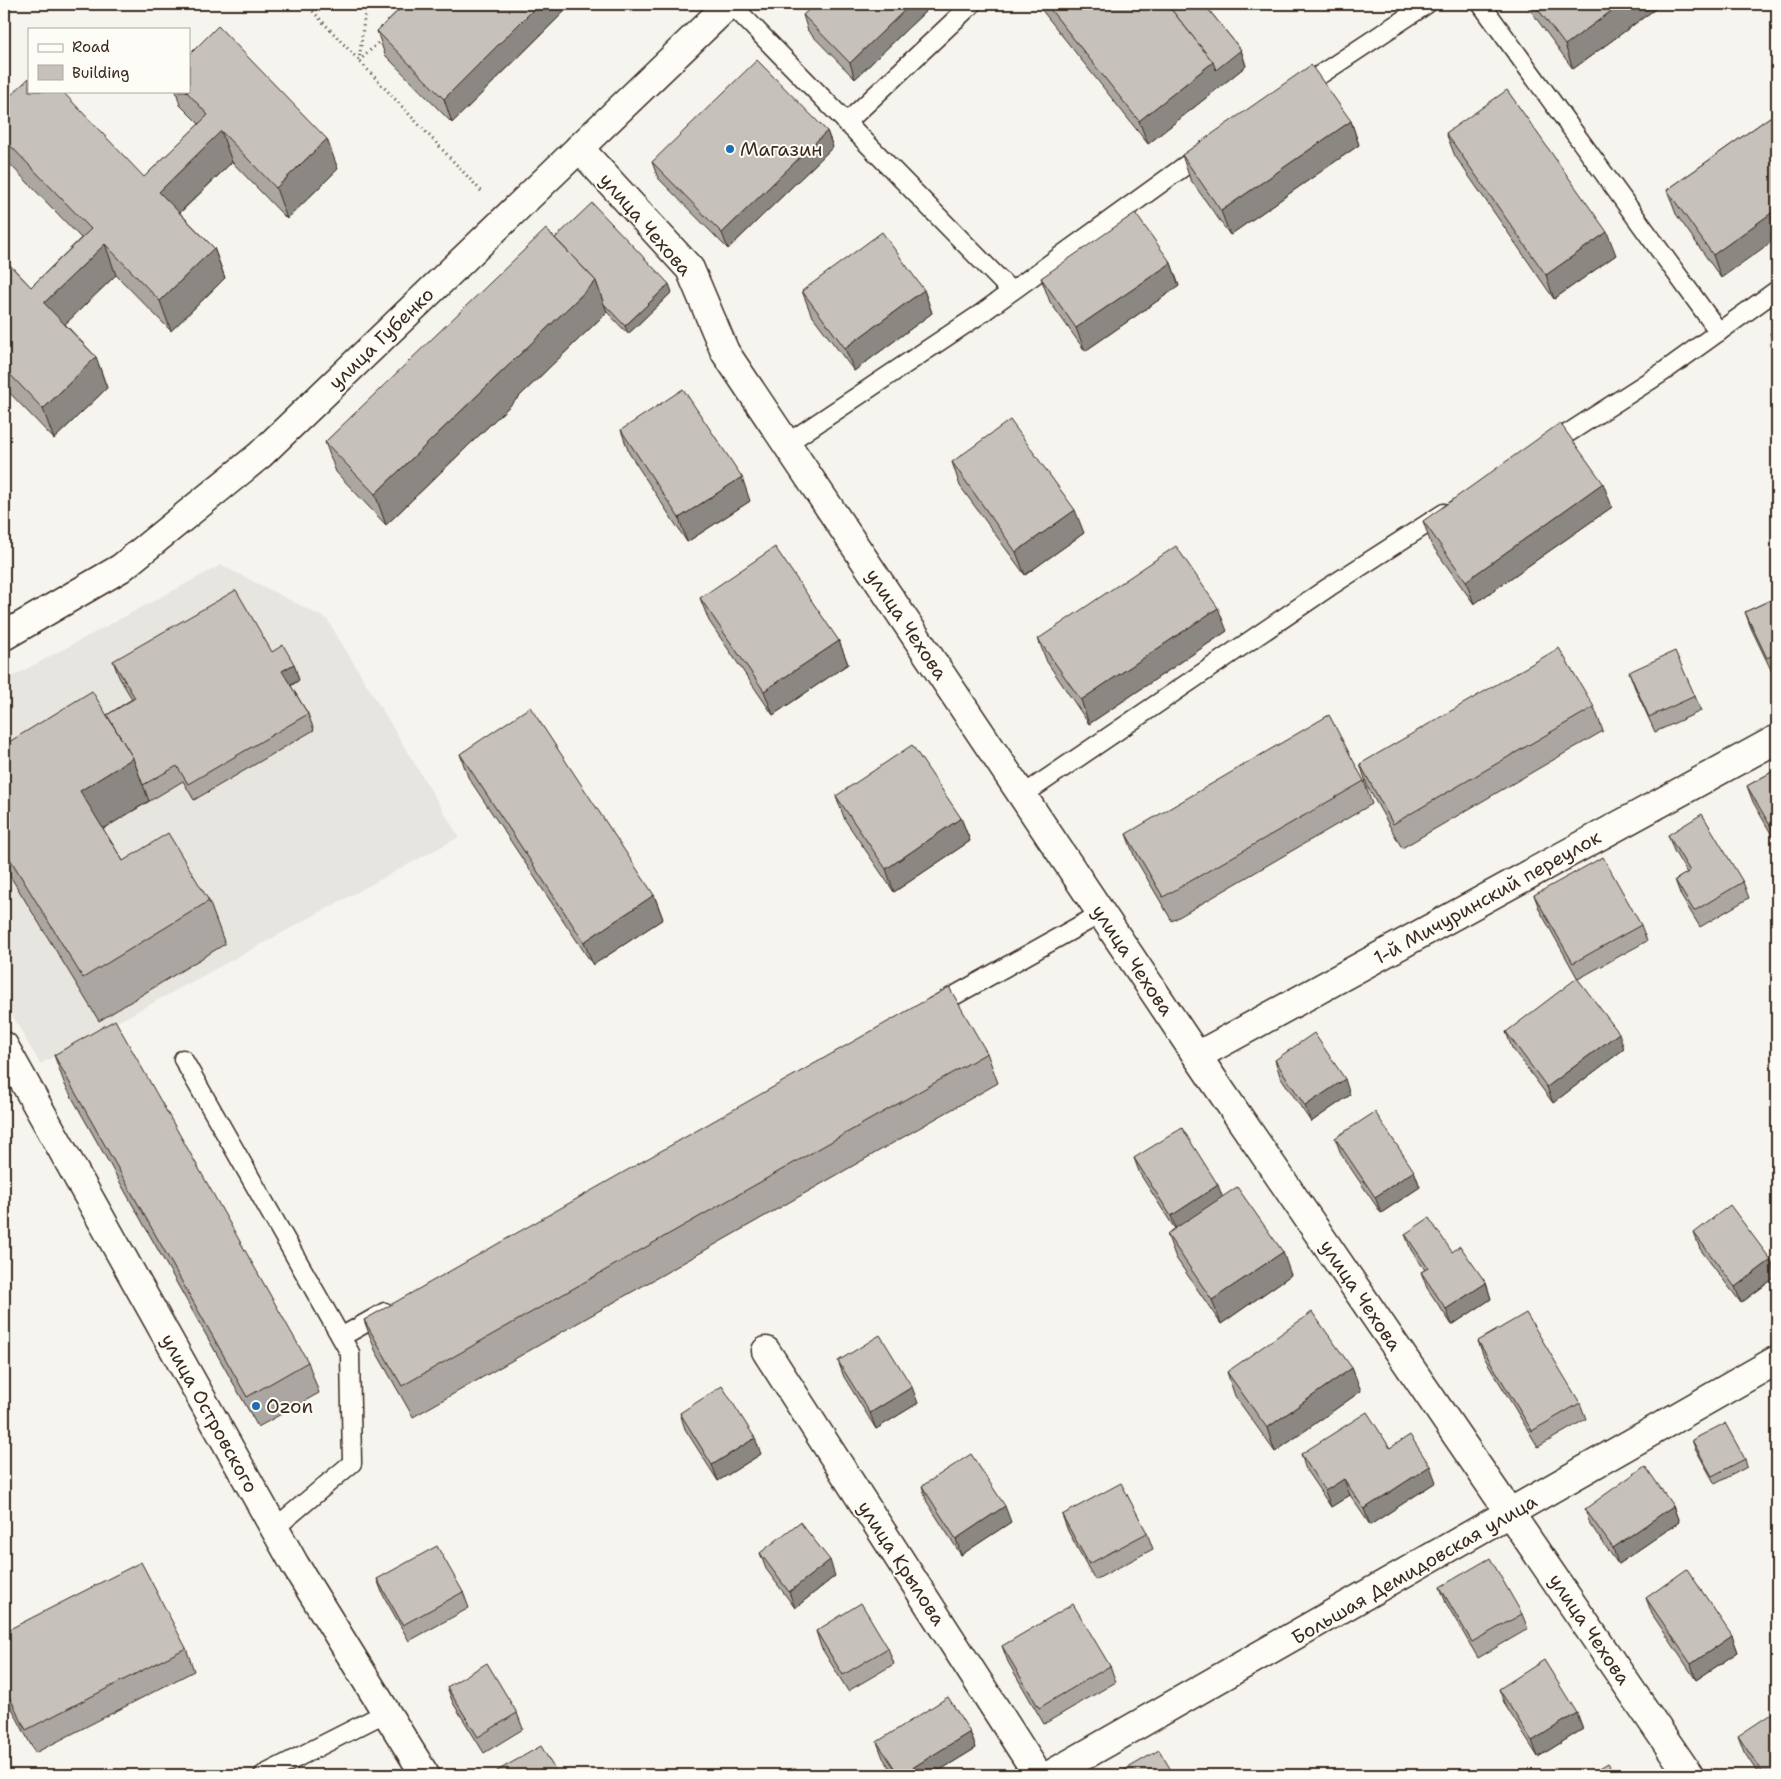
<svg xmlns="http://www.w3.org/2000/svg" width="1781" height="1779" font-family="'Shantell Sans',sans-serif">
<rect width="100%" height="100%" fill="#f5f4ee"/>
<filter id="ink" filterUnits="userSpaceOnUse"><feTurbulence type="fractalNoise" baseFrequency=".02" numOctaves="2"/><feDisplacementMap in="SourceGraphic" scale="10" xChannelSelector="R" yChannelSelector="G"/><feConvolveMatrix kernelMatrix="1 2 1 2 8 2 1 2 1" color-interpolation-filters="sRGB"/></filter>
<g filter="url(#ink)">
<path fill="#e7e5df" d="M 221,565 L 327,619 L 459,837 L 40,1064 L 4,1001 L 4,681 Z"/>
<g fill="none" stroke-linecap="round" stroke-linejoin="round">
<defs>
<g id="lane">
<path d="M 731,4 L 1011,291"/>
<path d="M 1481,4 L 1719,332"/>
<path d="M 1300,88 L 1427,4"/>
<path d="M 846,123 L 972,4"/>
<path d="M 786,444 L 979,315 L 1204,152"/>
<path d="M 1548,446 L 1663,372 L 1777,290"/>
<path d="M 1023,795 L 1329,587 L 1444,513"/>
<path d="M 934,1007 L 1102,913"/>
<path d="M 183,1059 L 350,1353 L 352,1463 L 275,1528"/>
<path d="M 341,1337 L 385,1312"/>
<path d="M 263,1775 L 387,1712"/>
</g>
<g id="street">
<path d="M 579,148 L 690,269 L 725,352 L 1197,1056 L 1689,1775"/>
<path d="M 4,636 L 121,568 L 260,455 L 729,4"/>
<path d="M 4,1046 L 295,1565 L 425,1775"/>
<path d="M 1197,1056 L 1777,739"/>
<path d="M 766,1351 L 1038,1775"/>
<path d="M 1050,1775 L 1777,1360"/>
</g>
</defs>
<use href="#lane" stroke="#3b2a1e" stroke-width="21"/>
<use href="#street" stroke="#3b2a1e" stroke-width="31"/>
<g stroke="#3b2a1e" stroke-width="3" stroke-dasharray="1 4" stroke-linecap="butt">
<path d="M 306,4 L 483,193"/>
<path d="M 359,61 L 382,39"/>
<path d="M 359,61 L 366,4"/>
</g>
<use href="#lane" stroke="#fdfcf7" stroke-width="18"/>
<use href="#street" stroke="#fdfcf7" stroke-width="28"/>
</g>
<g fill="#aba6a1" stroke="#3b2a1e">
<path d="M 405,4 L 572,4 L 452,123 L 385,55 L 377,31 Z"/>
<path d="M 933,4 L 855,79 L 808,31 L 803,15 Z"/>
<path d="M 1037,4 L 1204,4 L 1241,50 L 1246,66 L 1148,144 Z"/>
<path d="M 1527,4 L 1662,4 L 1573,69 L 1528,7 Z"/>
<path d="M 176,91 L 189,91 L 338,169 L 287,219 L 232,162 L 180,213 L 214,248 L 225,278 L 171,331 L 116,275 L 65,324 L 96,357 L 107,388 L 54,439 L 4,387 L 4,259 L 31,287 L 81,238 L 4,158 L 4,102 L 144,177 L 199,124 L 180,105 Z"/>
<path d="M 1777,112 L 1721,278 L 1676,214 L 1667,190 Z"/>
<path d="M 1351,121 L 1359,145 L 1230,235 L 1190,179 L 1182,155 Z"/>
<path d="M 827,131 L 833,147 L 728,249 L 658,178 L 652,162 Z"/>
<path d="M 1446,133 L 1616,255 L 1554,299 L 1455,156 Z"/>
<path d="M 555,238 L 672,292 L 628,334 L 607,312 L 386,525 L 336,472 L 325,442 Z"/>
<path d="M 1171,263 L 1179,286 L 1085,351 L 1050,302 L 1041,278 Z"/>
<path d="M 924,290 L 932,313 L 854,371 L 811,314 L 802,291 Z"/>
<path d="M 1777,328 L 1777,353 L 1770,333 Z"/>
<path d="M 621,430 L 750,501 L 687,542 L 629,453 Z"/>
<path d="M 952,462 L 1084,533 L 1025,575 L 960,486 Z"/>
<path d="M 1612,507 L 1474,604 L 1431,544 L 1423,521 Z"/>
<path d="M 1777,597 L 1777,672 L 1773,674 L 1751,628 L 1745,612 Z"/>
<path d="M 700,598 L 839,641 L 848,664 L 773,715 L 709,621 Z"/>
<path d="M 1227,631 L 1089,724 L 1047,662 L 1038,639 Z"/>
<path d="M 113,661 L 299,680 L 291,686 L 308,714 L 314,730 L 194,800 L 183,781 L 103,829 L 123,861 L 209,901 L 225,944 L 99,1021 L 4,866 L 4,745 L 107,715 L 132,699 L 119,677 Z"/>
<path d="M 1629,672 L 1695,696 L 1701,711 L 1655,732 L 1635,688 Z"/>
<path d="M 1594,707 L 1603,731 L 1402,848 L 1368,788 L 1360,764 Z"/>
<path d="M 460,754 L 654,895 L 663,919 L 593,965 L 468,777 Z"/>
<path d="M 1777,769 L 1777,844 L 1753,802 L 1747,786 Z"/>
<path d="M 1364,781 L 1372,804 L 1172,921 L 1135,858 L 1126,834 Z"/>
<path d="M 836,796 L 961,818 L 970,841 L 894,892 L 845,820 Z"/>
<path d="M 1668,835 L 1743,882 L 1749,898 L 1700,927 L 1681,896 L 1675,880 L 1687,873 L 1674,851 Z"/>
<path d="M 1534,895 L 1641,925 L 1647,941 L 1578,979 L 1540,911 Z"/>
<path d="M 1506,1032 L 1624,1049 L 1553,1103 L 1512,1048 Z"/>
<path d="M 987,1053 L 998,1083 L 413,1417 L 375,1350 L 364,1320 Z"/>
<path d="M 54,1055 L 308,1362 L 319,1393 L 258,1427 L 65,1085 Z"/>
<path d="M 1275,1060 L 1350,1095 L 1311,1122 L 1280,1076 Z"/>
<path d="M 1335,1138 L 1414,1171 L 1420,1187 L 1381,1213 L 1341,1154 Z"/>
<path d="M 1134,1158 L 1222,1197 L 1291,1275 L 1221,1324 L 1176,1258 L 1167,1234 L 1175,1229 L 1140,1174 Z"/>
<path d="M 1694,1233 L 1771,1260 L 1777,1276 L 1741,1303 L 1700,1249 Z"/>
<path d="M 1405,1234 L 1452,1252 L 1486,1283 L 1491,1299 L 1452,1325 L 1427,1288 L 1421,1272 L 1425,1270 L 1411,1250 Z"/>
<path d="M 1478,1341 L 1580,1403 L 1586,1419 L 1538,1447 L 1484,1357 Z"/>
<path d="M 838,1361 L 918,1403 L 876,1429 L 844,1377 Z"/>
<path d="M 1352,1368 L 1361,1391 L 1275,1452 L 1235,1396 L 1227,1372 Z"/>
<path d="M 680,1413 L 761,1454 L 718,1481 L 685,1429 Z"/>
<path d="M 1692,1440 L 1745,1459 L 1747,1467 L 1715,1484 L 1695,1448 Z"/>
<path d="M 1390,1448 L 1436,1482 L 1370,1525 L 1350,1495 L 1331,1507 L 1306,1470 L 1301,1454 Z"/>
<path d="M 922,1486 L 1011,1522 L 961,1555 L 927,1502 Z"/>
<path d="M 1673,1506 L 1679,1522 L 1618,1564 L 1590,1524 L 1585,1509 Z"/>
<path d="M 1062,1515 L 1147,1533 L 1153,1549 L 1095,1580 L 1068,1531 Z"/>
<path d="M 760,1553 L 835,1576 L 795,1608 L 766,1569 Z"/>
<path d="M 377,1579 L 463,1592 L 469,1608 L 409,1641 L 383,1595 Z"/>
<path d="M 1440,1587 L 1522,1614 L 1528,1629 L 1478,1658 L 1446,1603 Z"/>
<path d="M 1646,1598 L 1732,1636 L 1738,1652 L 1696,1680 L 1652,1614 Z"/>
<path d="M 816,1631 L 888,1648 L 894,1664 L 848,1691 L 821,1647 Z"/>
<path d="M 4,1632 L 186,1648 L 194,1671 L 35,1753 L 4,1693 Z"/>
<path d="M 1002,1646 L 1110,1666 L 1116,1682 L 1044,1724 L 1008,1662 Z"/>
<path d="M 447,1687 L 517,1713 L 523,1729 L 484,1753 L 453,1703 Z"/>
<path d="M 1499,1689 L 1577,1713 L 1583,1729 L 1538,1757 L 1505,1705 Z"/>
<path d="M 970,1732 L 976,1748 L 932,1775 L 895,1775 L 883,1758 L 877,1742 Z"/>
<path d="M 1738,1736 L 1777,1775 L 1759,1775 L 1744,1752 Z"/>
</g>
<g fill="#8b8783" stroke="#3b2a1e">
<path d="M 539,4 L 572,4 L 452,123 L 444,99 Z"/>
<path d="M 911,4 L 933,4 L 855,79 L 850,63 Z"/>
<path d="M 1621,4 L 1662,4 L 1573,69 L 1565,45 Z"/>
<path d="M 1241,50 L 1246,66 L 1148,144 L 1139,121 L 1213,62 Z"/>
<path d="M 1351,121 L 1359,145 L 1230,235 L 1221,211 Z"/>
<path d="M 221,131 L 232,162 L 170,222 L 159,192 Z"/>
<path d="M 827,131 L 833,147 L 728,249 L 722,233 Z"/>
<path d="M 327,139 L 338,169 L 287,219 L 276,188 Z"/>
<path d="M 1777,209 L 1777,238 L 1721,278 L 1713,255 Z"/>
<path d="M 1607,232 L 1616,255 L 1554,299 L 1546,275 Z"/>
<path d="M 105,244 L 116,275 L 55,334 L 44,303 Z"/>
<path d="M 214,248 L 225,278 L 171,331 L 160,301 Z"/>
<path d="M 1171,263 L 1179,286 L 1085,351 L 1076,328 Z"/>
<path d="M 596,281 L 607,312 L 386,525 L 375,494 Z"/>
<path d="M 669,284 L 672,292 L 628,334 L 625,326 Z"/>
<path d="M 924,290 L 932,313 L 854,371 L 845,348 Z"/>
<path d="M 96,357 L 107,388 L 54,439 L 43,409 Z"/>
<path d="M 742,477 L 750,501 L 687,542 L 679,518 Z"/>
<path d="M 1603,483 L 1612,507 L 1474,604 L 1466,581 Z"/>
<path d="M 1075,510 L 1084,533 L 1025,575 L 1016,552 Z"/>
<path d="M 1218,608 L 1227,631 L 1089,724 L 1081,700 Z"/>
<path d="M 839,641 L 848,664 L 773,715 L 764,691 Z"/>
<path d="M 294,664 L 299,680 L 288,687 L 282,671 Z"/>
<path d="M 133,758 L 149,801 L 95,834 L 80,791 Z"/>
<path d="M 961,818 L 970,841 L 894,892 L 886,869 Z"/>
<path d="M 654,895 L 663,919 L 593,965 L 584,942 Z"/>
<path d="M 1619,1033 L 1624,1049 L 1553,1103 L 1547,1087 Z"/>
<path d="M 1345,1079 L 1350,1095 L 1311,1122 L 1305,1106 Z"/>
<path d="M 1414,1171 L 1420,1187 L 1381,1213 L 1375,1197 Z"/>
<path d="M 1218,1185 L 1224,1201 L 1177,1232 L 1171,1216 Z"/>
<path d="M 1283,1252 L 1291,1275 L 1221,1324 L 1212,1300 Z"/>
<path d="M 1771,1260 L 1777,1276 L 1741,1303 L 1735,1287 Z"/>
<path d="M 1486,1283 L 1491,1299 L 1452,1325 L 1446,1309 Z"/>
<path d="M 1352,1368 L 1361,1391 L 1275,1452 L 1267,1428 Z"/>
<path d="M 912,1387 L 918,1403 L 876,1429 L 870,1413 Z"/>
<path d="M 755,1438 L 761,1454 L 718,1481 L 712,1465 Z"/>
<path d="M 1430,1466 L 1436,1482 L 1370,1525 L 1364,1509 Z"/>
<path d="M 1344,1479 L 1350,1495 L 1331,1507 L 1325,1491 Z"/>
<path d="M 1005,1506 L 1011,1522 L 961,1555 L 956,1539 Z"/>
<path d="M 1673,1506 L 1679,1522 L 1618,1564 L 1613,1548 Z"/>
<path d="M 830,1560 L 835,1576 L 795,1608 L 789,1592 Z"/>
<path d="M 1732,1636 L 1738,1652 L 1696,1680 L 1691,1664 Z"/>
<path d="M 1577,1713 L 1583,1729 L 1538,1757 L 1532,1741 Z"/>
<path d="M 970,1732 L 976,1748 L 932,1775 L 901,1775 Z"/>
</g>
<g fill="#c7c1bb" stroke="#3b2a1e">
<path d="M 405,4 L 539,4 L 444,99 L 377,31 Z"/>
<path d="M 815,4 L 911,4 L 850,63 L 803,15 Z"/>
<path d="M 1046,4 L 1167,4 L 1213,62 L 1139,121 Z"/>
<path d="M 1167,4 L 1204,4 L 1241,50 L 1216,70 L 1213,62 Z"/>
<path d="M 1534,4 L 1621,4 L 1565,45 Z"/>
<path d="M 218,26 L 327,139 L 276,188 L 221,131 L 159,192 L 214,248 L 160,301 L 105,244 L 44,303 L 96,357 L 43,409 L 4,368 L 4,259 L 31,287 L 91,229 L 4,139 L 4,102 L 29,78 L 29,91 L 62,91 L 144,177 L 208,115 L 186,91 L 189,91 L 189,55 Z"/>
<path d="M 757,60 L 827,131 L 722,233 L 652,162 Z"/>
<path d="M 1311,65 L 1351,121 L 1221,211 L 1182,155 Z"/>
<path d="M 1507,90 L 1607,232 L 1546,275 L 1446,133 Z"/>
<path d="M 1777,112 L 1777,209 L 1713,255 L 1667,190 Z"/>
<path d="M 592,203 L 669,284 L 625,326 L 604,304 L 596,281 L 555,238 Z"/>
<path d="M 1135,213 L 1171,263 L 1076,328 L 1041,278 Z"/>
<path d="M 546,229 L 596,281 L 375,494 L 325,442 Z"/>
<path d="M 882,232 L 924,290 L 845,348 L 802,291 Z"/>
<path d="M 1777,328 L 1777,343 L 1770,333 Z"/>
<path d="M 683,389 L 742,477 L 679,518 L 621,430 Z"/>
<path d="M 1010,420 L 1075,510 L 1016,552 L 952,462 Z"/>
<path d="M 1560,423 L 1603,483 L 1466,581 L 1423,521 Z"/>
<path d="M 1176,546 L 1218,608 L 1081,700 L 1038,639 Z"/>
<path d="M 775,547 L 839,641 L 764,691 L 700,598 Z"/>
<path d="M 236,590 L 272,652 L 283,645 L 294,664 L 282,671 L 308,714 L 188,784 L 177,766 L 143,785 L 133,758 L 107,715 L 135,698 L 113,661 Z"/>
<path d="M 1777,597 L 1777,653 L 1767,658 L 1745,612 Z"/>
<path d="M 1559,648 L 1594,707 L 1393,824 L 1360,764 Z"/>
<path d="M 1675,651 L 1695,696 L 1649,717 L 1629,672 Z"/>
<path d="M 92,691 L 133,758 L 80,791 L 123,861 L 168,833 L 209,901 L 83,978 L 4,849 L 4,745 Z"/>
<path d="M 530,707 L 654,895 L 584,942 L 460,754 Z"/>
<path d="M 1329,715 L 1364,781 L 1163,897 L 1126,834 Z"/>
<path d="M 912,745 L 961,818 L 886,869 L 836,796 Z"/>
<path d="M 1777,769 L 1777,833 L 1775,834 L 1747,786 Z"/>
<path d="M 1702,814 L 1743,882 L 1694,911 L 1675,880 L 1690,871 L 1668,835 Z"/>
<path d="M 1603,857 L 1641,925 L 1573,963 L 1534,895 Z"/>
<path d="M 1577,978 L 1619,1033 L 1547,1087 L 1506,1032 Z"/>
<path d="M 949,987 L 987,1053 L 402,1386 L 364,1320 Z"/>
<path d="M 115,1020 L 308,1362 L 247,1397 L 54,1055 Z"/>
<path d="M 1314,1033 L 1345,1079 L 1305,1106 L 1275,1060 Z"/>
<path d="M 1375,1112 L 1414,1171 L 1375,1197 L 1335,1138 Z"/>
<path d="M 1182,1128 L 1218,1185 L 1171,1216 L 1134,1158 Z"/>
<path d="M 1237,1187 L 1283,1252 L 1212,1300 L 1167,1234 Z"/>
<path d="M 1730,1205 L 1771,1260 L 1735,1287 L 1694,1233 Z"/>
<path d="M 1429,1218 L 1452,1252 L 1460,1246 L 1486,1283 L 1446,1309 L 1421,1272 L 1428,1268 L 1405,1234 Z"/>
<path d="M 1312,1312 L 1352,1368 L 1267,1428 L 1227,1372 Z"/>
<path d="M 1526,1313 L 1580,1403 L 1532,1431 L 1478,1341 Z"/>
<path d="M 880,1335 L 912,1387 L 870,1413 L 838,1361 Z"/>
<path d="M 722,1386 L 755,1438 L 712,1465 L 680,1413 Z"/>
<path d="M 1367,1412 L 1390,1448 L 1410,1435 L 1430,1466 L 1364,1509 L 1344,1479 L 1325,1491 L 1301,1454 Z"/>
<path d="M 1725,1423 L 1745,1459 L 1712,1476 L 1692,1440 Z"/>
<path d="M 971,1454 L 1005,1506 L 956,1539 L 922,1486 Z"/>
<path d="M 1645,1466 L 1673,1506 L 1613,1548 L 1585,1509 Z"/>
<path d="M 1121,1483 L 1147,1533 L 1089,1564 L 1062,1515 Z"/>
<path d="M 800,1522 L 830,1560 L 789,1592 L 760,1553 Z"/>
<path d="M 437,1546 L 463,1592 L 403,1625 L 377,1579 Z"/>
<path d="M 1490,1558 L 1522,1614 L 1472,1642 L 1440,1587 Z"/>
<path d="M 141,1562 L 186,1648 L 26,1730 L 4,1686 L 4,1632 Z"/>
<path d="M 1687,1569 L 1732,1636 L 1691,1664 L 1646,1598 Z"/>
<path d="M 861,1603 L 888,1648 L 843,1675 L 816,1631 Z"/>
<path d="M 1073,1604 L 1110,1666 L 1039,1708 L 1002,1646 Z"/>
<path d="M 1544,1660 L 1577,1713 L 1532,1741 L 1499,1689 Z"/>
<path d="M 487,1663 L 517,1713 L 478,1737 L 447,1687 Z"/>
<path d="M 948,1697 L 970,1732 L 901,1775 L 899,1775 L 877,1742 Z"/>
<path d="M 1777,1710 L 1777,1775 L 1764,1775 L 1738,1736 Z"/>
<path d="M 541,1746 L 558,1775 L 500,1775 L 497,1771 Z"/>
<path d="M 1159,1750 L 1174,1775 L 1116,1775 Z"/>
<path d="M 1608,1763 L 1616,1775 L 1588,1775 Z"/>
</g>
</g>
<g fill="#1f6fb2" stroke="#fdfcf7" stroke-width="2">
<circle cx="730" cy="149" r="5"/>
<circle cx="256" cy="1406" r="5"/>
</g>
<g text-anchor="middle" stroke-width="4" stroke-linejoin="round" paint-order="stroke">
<g font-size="19" fill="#3b2a1e" stroke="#fdfcf7" text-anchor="start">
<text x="740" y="156">Магазин</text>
<text x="266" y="1413">Ozon</text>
</g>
<g font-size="19" fill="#3b2a1e" stroke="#fdfcf7">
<text transform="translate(646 224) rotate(49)" y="7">улица Чехова</text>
<text transform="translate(381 338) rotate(-44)" y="7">улица Губенко</text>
<text transform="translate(907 624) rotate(56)" y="7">улица Чехова</text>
<text transform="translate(1487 897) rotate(-29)" y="7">1-й Мичуринский переулок</text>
<text transform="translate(1133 960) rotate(56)" y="7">улица Чехова</text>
<text transform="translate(1361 1295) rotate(56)" y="7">улица Чехова</text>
<text transform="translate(210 1413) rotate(61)" y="7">улица Островского</text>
<text transform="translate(902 1563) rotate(57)" y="7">улица Крылова</text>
<text transform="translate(1414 1569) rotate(-30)" y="7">Большая Демидовская улица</text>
<text transform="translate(1590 1629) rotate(56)" y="7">улица Чехова</text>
</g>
</g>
<rect width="1781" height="1779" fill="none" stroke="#fdfcf7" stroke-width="20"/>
<rect x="10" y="10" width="1761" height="1759" fill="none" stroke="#3b2a1e" stroke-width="2" filter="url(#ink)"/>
<rect x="28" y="28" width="162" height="65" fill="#fdfcf7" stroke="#afa8a0"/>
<rect x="38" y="44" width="25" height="8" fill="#fdfcf7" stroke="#afa8a0"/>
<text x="72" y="52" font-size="15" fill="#3b2a1e">Road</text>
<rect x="38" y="65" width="25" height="15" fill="#c7c1bb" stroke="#afa8a0"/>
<text x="72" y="78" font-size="15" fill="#3b2a1e">Building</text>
</svg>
